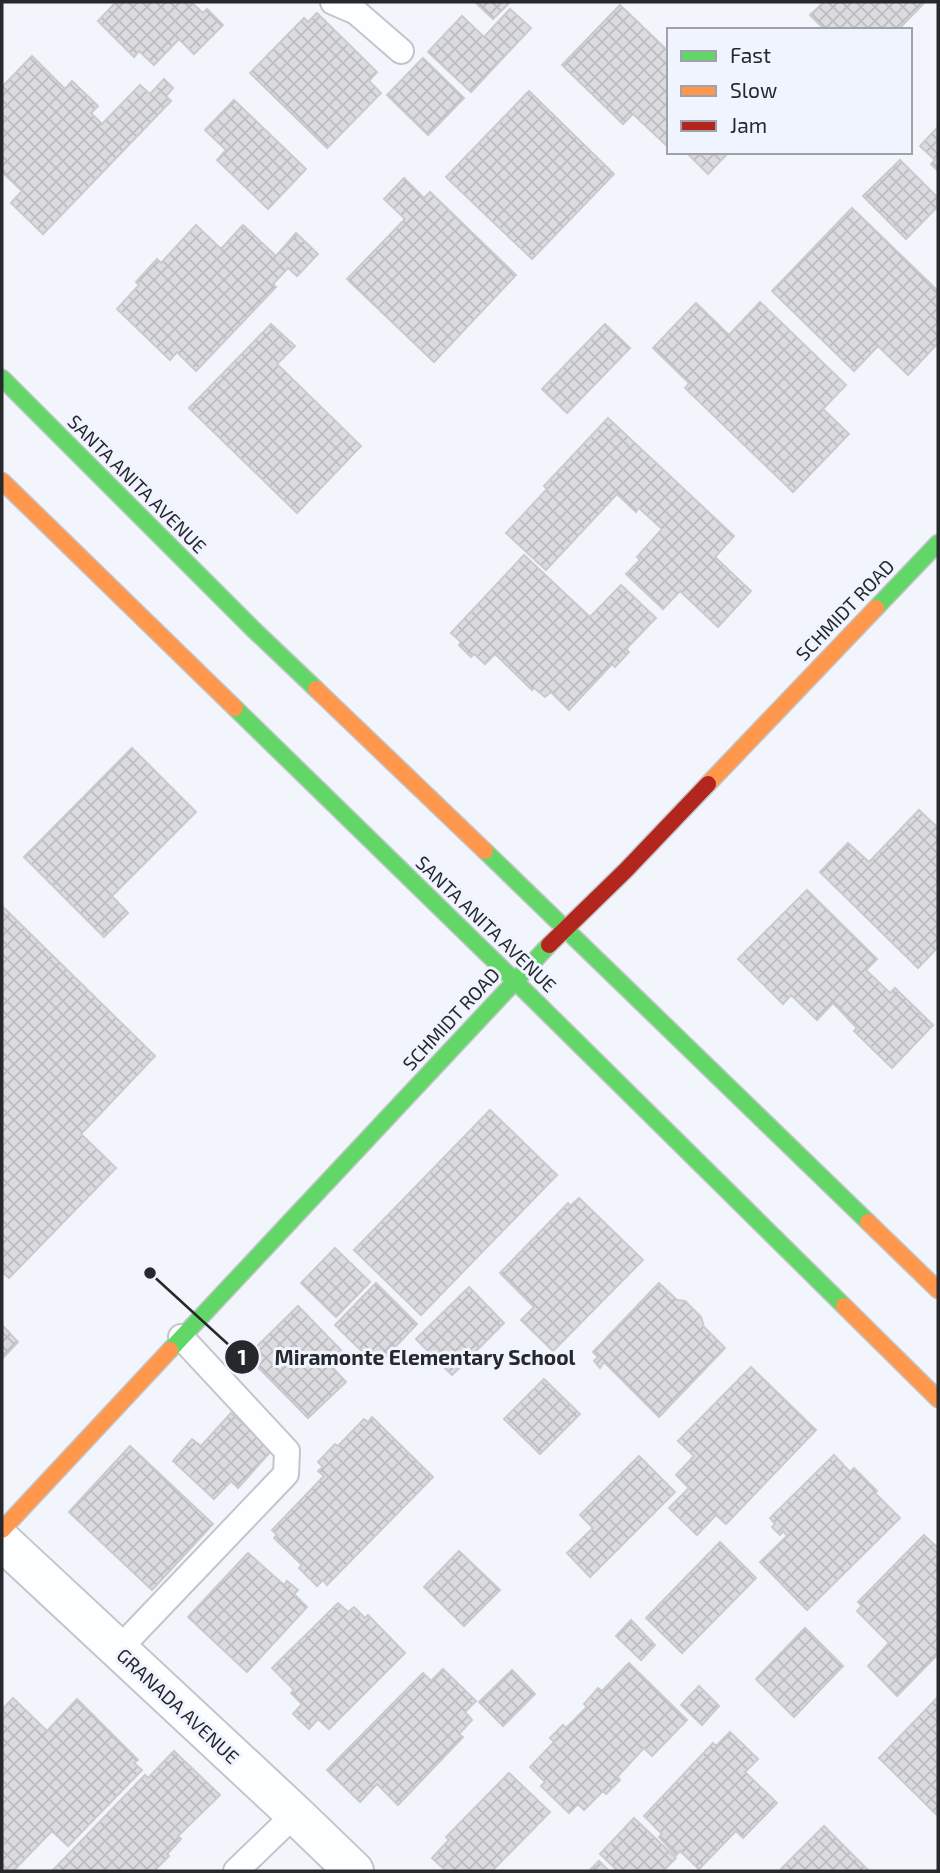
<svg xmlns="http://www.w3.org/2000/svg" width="940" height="1873" font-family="'Exo 2',sans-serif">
<defs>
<pattern id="building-cross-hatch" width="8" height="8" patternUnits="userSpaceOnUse" patternTransform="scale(1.75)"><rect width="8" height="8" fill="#dcdce0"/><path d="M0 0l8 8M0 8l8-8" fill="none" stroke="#bdbdc0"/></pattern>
</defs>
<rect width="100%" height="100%" fill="#f2f5fc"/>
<g fill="url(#building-cross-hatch)" stroke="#cacace" stroke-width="2">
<path d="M 116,2 L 191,2 L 203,13 L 207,9 L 223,25 L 194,54 L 179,39 L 154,65 L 139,51 L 134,57 L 98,21 Z"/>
<path d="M 475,2 L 510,2 L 493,19 Z"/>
<path d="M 824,2 L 925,2 L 898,30 L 825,30 L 810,15 Z"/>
<path d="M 620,5 L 669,52 L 669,142 L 666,145 L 633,114 L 623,124 L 562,65 Z"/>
<path d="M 510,9 L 531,28 L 471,92 L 428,52 L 462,16 L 484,37 Z"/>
<path d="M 317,13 L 377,72 L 369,81 L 381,93 L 327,148 L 250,73 L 304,18 L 308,22 Z"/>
<path d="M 32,56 L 65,89 L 72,81 L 98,106 L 91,113 L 102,124 L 140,85 L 150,94 L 164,79 L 173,88 L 166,96 L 171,101 L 43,234 L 11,203 L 22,191 L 2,172 L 2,123 L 4,120 L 2,118 L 2,87 Z"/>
<path d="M 423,58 L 464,98 L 428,135 L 387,95 Z"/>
<path d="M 529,91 L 614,174 L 532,259 L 446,177 Z"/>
<path d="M 234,100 L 306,169 L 268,209 L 217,160 L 226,150 L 205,130 Z"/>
<path d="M 938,127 L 938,171 L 931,164 L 935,160 L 920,146 Z"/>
<path d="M 686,152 L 729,152 L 708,174 Z"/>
<path d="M 900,160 L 938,198 L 938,206 L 906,239 L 863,196 Z"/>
<path d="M 404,178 L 424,198 L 430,192 L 516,275 L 434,362 L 347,279 L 405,219 L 384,199 Z"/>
<path d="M 852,208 L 938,291 L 938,343 L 908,375 L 878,346 L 854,371 L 772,291 Z"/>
<path d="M 196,225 L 221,249 L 243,225 L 276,256 L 296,233 L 318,254 L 297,276 L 288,268 L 273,284 L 276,287 L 196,371 L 177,352 L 170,360 L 117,309 L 139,285 L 136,282 L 157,259 L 161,263 Z"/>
<path d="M 760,302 L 846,385 L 823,409 L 849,434 L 793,492 L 685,388 L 689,383 L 653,348 L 696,303 L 729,335 Z"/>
<path d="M 271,324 L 295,346 L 277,364 L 361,446 L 297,513 L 189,408 Z"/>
<path d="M 605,324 L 630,348 L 567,413 L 542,389 Z"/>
<path d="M 608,418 L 734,536 L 715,557 L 751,591 L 718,627 L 680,591 L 663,609 L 626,574 L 640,560 L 637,557 L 662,529 L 639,508 L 636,512 L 617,494 L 546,570 L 506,533 L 547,489 L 544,486 Z"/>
<path d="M 524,555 L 590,617 L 621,585 L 656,618 L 626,649 L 629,652 L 615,667 L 612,664 L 569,710 L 551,692 L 545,697 L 534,688 L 532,690 L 495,654 L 485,664 L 474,654 L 471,657 L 459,645 L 461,642 L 451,633 Z"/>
<path d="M 132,748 L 196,812 L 112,896 L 128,913 L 104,937 L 24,857 Z"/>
<path d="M 919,810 L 938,828 L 938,947 L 918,968 L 820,872 L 848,843 L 869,862 Z"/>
<path d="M 807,890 L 877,959 L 866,970 L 890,993 L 895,988 L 933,1025 L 892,1068 L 854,1031 L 857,1028 L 833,1003 L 817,1020 L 791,995 L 783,1004 L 738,959 Z"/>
<path d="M 2,906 L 155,1056 L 81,1134 L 116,1168 L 9,1278 L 2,1272 Z"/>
<path d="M 490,1110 L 557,1175 L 421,1315 L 354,1250 Z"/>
<path d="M 579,1198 L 643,1260 L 553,1351 L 521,1320 L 534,1307 L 500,1273 L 568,1203 L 570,1206 Z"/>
<path d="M 335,1248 L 370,1282 L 336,1317 L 301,1283 Z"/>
<path d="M 376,1283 L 417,1324 L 377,1366 L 335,1325 Z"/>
<path d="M 659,1283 L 677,1300 L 685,1301 L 701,1317 L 704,1327 L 725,1348 L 659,1417 L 604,1362 L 600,1368 L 594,1361 L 598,1357 L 593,1352 Z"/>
<path d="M 469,1287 L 504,1323 L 452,1375 L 416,1339 Z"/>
<path d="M 298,1306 L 341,1350 L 334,1355 L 339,1360 L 332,1367 L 346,1382 L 308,1418 L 247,1356 Z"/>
<path d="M 2,1325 L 18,1342 L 2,1359 Z"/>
<path d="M 751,1367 L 816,1430 L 726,1524 L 716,1515 L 697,1535 L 669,1508 L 689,1488 L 676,1475 L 694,1456 L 678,1441 Z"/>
<path d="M 544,1379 L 580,1414 L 540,1454 L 504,1419 Z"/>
<path d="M 231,1413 L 272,1450 L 238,1488 L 231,1481 L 214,1499 L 173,1461 L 192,1439 L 201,1446 Z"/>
<path d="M 372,1417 L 433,1477 L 327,1585 L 323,1580 L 317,1586 L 299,1568 L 302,1565 L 274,1538 L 277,1535 L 272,1530 L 324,1476 L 318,1471 L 323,1467 L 318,1462 L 335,1444 L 338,1446 L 364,1419 L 368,1422 Z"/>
<path d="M 130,1446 L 213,1524 L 152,1590 L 69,1512 Z"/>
<path d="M 834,1455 L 850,1472 L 854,1468 L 877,1491 L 875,1493 L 900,1518 L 807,1610 L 760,1562 L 787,1536 L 783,1531 L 780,1535 L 772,1527 L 775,1524 L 770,1518 Z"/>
<path d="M 639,1456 L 675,1492 L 590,1577 L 567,1553 L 593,1528 L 580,1515 Z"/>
<path d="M 924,1535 L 938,1548 L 938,1654 L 897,1696 L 868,1666 L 889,1643 L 857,1611 L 862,1606 L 858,1602 Z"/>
<path d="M 720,1542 L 756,1578 L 682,1653 L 646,1618 Z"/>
<path d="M 459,1551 L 500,1590 L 464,1626 L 424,1587 Z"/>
<path d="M 248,1553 L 284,1585 L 287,1581 L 298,1590 L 294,1594 L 307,1607 L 247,1672 L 188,1617 Z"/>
<path d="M 338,1603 L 348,1612 L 354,1607 L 365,1618 L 368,1615 L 405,1653 L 329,1729 L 318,1719 L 309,1729 L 293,1714 L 302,1704 L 291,1693 L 294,1690 L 272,1668 Z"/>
<path d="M 631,1620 L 655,1645 L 641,1660 L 616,1636 Z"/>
<path d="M 805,1628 L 843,1666 L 794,1717 L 756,1679 Z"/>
<path d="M 629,1663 L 687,1720 L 652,1756 L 644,1748 L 617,1777 L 620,1780 L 606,1794 L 603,1791 L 584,1810 L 578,1804 L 569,1813 L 541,1786 L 545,1782 L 530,1767 L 554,1742 L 550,1738 L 563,1725 L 566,1728 L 587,1707 L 584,1704 L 598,1688 L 602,1691 Z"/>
<path d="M 443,1669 L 476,1701 L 465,1712 L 472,1720 L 459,1734 L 463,1737 L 398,1805 L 377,1784 L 360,1802 L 327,1770 L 423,1673 L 431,1681 Z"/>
<path d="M 512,1670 L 535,1694 L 503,1726 L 479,1702 Z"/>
<path d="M 699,1686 L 719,1706 L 702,1725 L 681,1705 Z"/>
<path d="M 938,1697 L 938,1816 L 879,1758 Z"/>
<path d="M 13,1698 L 47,1731 L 77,1699 L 138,1760 L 134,1763 L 142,1770 L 68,1846 L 52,1831 L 13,1871 L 7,1871 L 2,1865 L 2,1846 L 4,1843 L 2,1840 L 2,1710 Z"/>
<path d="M 730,1732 L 758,1759 L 745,1772 L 777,1803 L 743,1838 L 736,1831 L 699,1869 L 680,1851 L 676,1855 L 659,1837 L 662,1834 L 644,1816 L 713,1743 L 716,1746 Z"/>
<path d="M 174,1751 L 220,1795 L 178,1836 L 181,1839 L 167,1854 L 169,1856 L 154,1871 L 52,1871 L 145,1775 L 148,1778 Z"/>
<path d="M 509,1773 L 550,1812 L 492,1871 L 446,1871 L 432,1858 L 449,1840 L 446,1837 Z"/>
<path d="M 634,1818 L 676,1858 L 663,1871 L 618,1871 L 600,1854 Z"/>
<path d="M 824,1826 L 869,1871 L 783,1871 L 781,1869 Z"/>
<path d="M 599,1861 L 609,1871 L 589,1871 Z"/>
</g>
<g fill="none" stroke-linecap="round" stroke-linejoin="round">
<defs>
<g id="lane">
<path d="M 333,2 L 356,12 L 401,51"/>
<path d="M 118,1650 L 286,1474 L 287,1451 L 181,1337"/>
<path d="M 236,1871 L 295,1814"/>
</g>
<path id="street" d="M 2,1541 L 295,1814 L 354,1871"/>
<g id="fast">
<path d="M 2,378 L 254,630 L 316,689"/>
<path d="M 876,608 L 938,543"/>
<path d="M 235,708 L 515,981 L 844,1306"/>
<path d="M 485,851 L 868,1222"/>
<path d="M 170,1350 L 549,945"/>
</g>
<g id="slow">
<path d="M 2,481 L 235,708"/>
<path d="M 316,689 L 485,851"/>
<path d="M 708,784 L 876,608"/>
<path d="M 868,1222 L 938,1290"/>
<path d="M 844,1306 L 938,1399"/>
<path d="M 2,1530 L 170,1350"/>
</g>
<path id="jam" d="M 549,945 L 626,870 L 708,784"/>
</defs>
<use href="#lane" stroke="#c2c5c9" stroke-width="28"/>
<use href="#street" stroke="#c2c5c9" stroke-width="42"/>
<use href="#fast" stroke="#c2c5c9" stroke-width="19"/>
<use href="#slow" stroke="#c2c5c9" stroke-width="19"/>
<use href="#jam" stroke="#c2c5c9" stroke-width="19"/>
<use href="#lane" stroke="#fdfeff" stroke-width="24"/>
<use href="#street" stroke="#fdfeff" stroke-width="38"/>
<use href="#fast" stroke="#63d668" stroke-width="16"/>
<use href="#slow" stroke="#ff974d" stroke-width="16"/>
<use href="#jam" stroke="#b3261e" stroke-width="16"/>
</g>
<g text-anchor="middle" stroke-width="6" stroke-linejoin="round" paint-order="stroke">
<g font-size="19" fill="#26282c" stroke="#eff4ff">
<text transform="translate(137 484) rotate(45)" y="7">SANTA ANITA AVENUE</text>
<text transform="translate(845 610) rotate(-46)" y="7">SCHMIDT ROAD</text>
<text transform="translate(486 924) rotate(44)" y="7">SANTA ANITA AVENUE</text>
<text transform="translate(451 1019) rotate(-47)" y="7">SCHMIDT ROAD</text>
<text transform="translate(178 1706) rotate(43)" y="7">GRANADA AVENUE</text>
</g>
</g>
<path fill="none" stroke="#26282c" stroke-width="2.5" d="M150 1273L242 1357"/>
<g fill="#26282c" stroke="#eff4ff" stroke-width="2.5">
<circle cx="150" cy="1273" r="7"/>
<circle cx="242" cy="1357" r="18"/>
</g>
<g font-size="21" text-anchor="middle" font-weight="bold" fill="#fff">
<text x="242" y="1365">1</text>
</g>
<g font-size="21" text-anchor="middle" font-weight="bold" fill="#26282c" stroke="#eff4ff" stroke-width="6" stroke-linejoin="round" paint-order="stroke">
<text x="425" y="1365">Miramonte Elementary School</text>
</g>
<rect width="940" height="1873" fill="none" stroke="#26282c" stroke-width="7"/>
<rect x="667" y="28" width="245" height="126" fill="#eff4ff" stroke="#9fa2ab" stroke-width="2"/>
<rect x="681" y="51" width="35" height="10" fill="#63d668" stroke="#9fa2ab" stroke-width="2"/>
<text x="730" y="63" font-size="21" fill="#26282c">Fast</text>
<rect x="681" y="86" width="35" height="10" fill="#ff974d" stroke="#9fa2ab" stroke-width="2"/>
<text x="730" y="98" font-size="21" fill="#26282c">Slow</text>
<rect x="681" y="121" width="35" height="10" fill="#b3261e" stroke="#9fa2ab" stroke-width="2"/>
<text x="730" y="133" font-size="21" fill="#26282c">Jam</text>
</svg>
